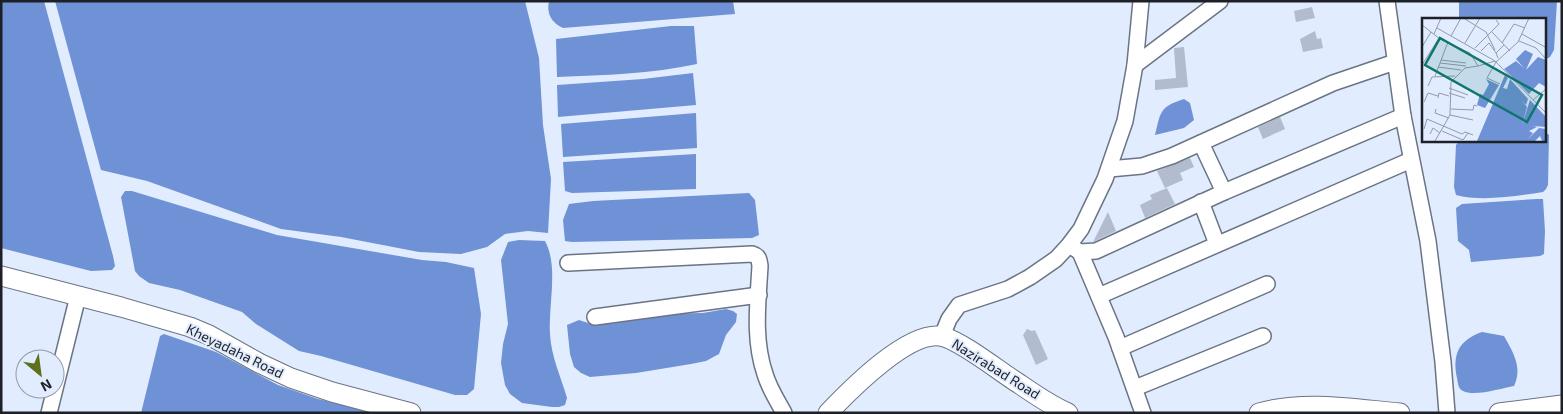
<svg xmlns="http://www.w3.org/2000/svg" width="1563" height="414" font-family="'Exo 2',sans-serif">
<rect width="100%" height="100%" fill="#e2ecff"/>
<g fill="#6e92d5">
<path d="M 1,1 L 44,1 L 113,256 L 115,266 L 112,270 L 91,271 L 1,248 Z"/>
<path d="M 55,1 L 525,1 L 539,58 L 543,125 L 551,179 L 548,233 L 528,231 L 505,234 L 487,247 L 461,254 L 419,252 L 341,237 L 281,229 L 147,181 L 101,170 Z"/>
<path d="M 549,1 L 733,1 L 735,14 L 563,28 C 552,23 546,14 549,1 Z"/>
<path d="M 1459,1 L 1557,1 L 1554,50 L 1550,57 L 1544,60 L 1544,19 L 1459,19 Z"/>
<path d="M 671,26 L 694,26 L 697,64 C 651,74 605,75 557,77 L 556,39 Z"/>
<path d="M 693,73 L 696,105 L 558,117 L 557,85 L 643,79 Z"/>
<path d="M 1184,99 L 1190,103 L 1194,120 L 1184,128 L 1155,135 C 1161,112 1159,107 1184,99 Z"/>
<path d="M 696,113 L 697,148 L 563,157 L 561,124 Z"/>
<path d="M 1544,131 L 1549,135 L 1548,185 L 1546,189 L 1543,192 C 1517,196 1481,202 1456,195 L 1454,187 L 1456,145 L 1460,140 L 1544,140 Z"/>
<path d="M 696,154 L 696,189 L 572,193 L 565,191 L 563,162 Z"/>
<path d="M 125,191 L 132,191 L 277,235 L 422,260 L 446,262 L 474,268 L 481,314 L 474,389 L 467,395 L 455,395 L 321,356 L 299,351 L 256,324 L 242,312 L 180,290 L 149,283 L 139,276 L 135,271 L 121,197 Z"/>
<path d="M 749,193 L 755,200 L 759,235 L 752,238 L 572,242 L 565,241 L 563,220 L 569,204 L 593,201 Z"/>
<path d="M 1537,199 L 1543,199 L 1545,231 L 1544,254 L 1540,256 L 1471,262 L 1469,250 L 1458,241 L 1456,208 L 1462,204 Z"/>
<path d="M 519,240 L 545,241 C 559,267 548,305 550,334 C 551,356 561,377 567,398 L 565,405 L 559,407 L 552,407 L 522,403 L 510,394 L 505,385 L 501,363 L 503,344 L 508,324 L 501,260 L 508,242 Z"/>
<path d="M 726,309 L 733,311 L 737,314 L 736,322 L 726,335 L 719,354 L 706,361 L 691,364 L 636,373 L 590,377 L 581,373 L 574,367 L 570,354 L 567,325 L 579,320 L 594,325 L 617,323 L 647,314 L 703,313 Z"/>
<path d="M 1482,332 L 1504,336 C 1513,352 1523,368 1514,386 C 1502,388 1475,397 1463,391 C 1458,389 1458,383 1457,378 C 1452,354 1459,340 1482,332 Z"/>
<path d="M 164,334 L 216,352 L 278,385 L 318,399 L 376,413 L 141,413 L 160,336 Z"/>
</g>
<g fill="#b2bcce">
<path d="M 1312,7 L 1315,18 L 1296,22 L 1294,11 Z"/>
<path d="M 1315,31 L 1317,39 L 1321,38 L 1323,48 L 1303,52 L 1300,39 Z"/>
<path d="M 1184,47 L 1188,87 L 1155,90 L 1155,80 L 1176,78 L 1174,48 Z"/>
<path d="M 1280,117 L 1285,129 L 1263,139 L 1258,127 Z"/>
<path d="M 1190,158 L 1194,167 L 1180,173 L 1183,180 L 1165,188 L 1157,171 Z"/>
<path d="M 1167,188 L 1175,204 L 1145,218 L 1140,205 L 1152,199 L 1150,195 Z"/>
<path d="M 1108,212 L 1116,231 L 1093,242 Z"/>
<path d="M 1027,329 L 1032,331 L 1035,330 L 1048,359 L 1036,365 L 1023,335 Z"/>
</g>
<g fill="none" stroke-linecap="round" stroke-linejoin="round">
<defs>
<g id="minor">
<path d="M 1387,1 L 1403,116 L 1428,241 L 1443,362 L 1447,413"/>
<path d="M 1135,65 L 1220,1"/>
<path d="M 1201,143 L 1224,192"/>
<path d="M 1109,169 L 1142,166 L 1172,156 L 1333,83 L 1395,62"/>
<path d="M 1201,202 L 1217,244"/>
<path d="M 1069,245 L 1080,252 L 1096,251 L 1224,192 L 1403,116"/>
<path d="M 1080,252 L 1116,337 L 1143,413"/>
<path d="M 568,263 L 752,254 C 759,256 759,259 760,266 C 758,302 753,339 765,374 C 769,388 777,400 784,413"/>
<path d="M 1099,296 L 1411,160"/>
<path d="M 595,317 L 759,295"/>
<path d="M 942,336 L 949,319 L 959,305 L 1008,289 L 1030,277 L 1056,259 L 1069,245 L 1081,229 L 1105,179 L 1125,121 L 1135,65 L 1141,1"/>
<path d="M 1120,348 L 1267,284"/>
<path d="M 1135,388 L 1263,336"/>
<path d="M 49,413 L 78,296"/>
</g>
<g id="major">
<path d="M 1,276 L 121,307 L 190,327 L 209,335 L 259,363 L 291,378 L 332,392 L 411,413"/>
<path d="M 828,413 C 849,391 911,327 944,337 C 964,343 999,371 1018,383 C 1034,394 1051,406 1068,413"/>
<path d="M 1259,413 C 1304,400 1354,409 1400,413"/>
<path d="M 1499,413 L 1562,405"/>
</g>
</defs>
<use href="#minor" stroke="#6b7484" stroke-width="18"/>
<use href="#major" stroke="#6b7484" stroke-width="21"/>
<use href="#minor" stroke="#fff" stroke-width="15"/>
<use href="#major" stroke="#fff" stroke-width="19"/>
</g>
<g text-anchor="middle" stroke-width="4" stroke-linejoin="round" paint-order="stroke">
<g font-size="14" fill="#1d2027" stroke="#e2ecff">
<text transform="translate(235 351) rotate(26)" y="5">Kheyadaha Road</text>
<text transform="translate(996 369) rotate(32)" y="5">Nazirabad Road</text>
</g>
</g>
<g transform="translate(1422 18)">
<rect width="124" height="124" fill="#e2ecff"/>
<path d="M 103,32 L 111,36 L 104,52 L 116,39 L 124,42 L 124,69 L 117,65 L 107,76 L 82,51 L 94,43 L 102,50 L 94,41 ZM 83,57 L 86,60 L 81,70 L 85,71 L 88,61 L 106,81 L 104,87 L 99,82 L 105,89 L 100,107 L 108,82 L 124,99 L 124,109 L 111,108 L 115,109 L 107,113 L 111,115 L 106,121 L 117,110 L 124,111 L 124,123 L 120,123 L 118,118 L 113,123 L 55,123 ZM 64,61 L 77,67 L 63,90 L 55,87 L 58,76 L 61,77 L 67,66 Z" fill="#6e92d5"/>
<path fill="none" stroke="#939aa9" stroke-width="1" d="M 43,1 L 64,14 L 73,32M 0,7 L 18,21 L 48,35 L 56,48 L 73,43 L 124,95M 15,10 L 73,43M 70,14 L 88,33M 12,16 L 19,0M 100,16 L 123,29M 29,18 L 39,0M 97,23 L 114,30 L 124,41M 43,25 L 58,0M 80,25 L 92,6 L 103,10M 0,29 L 9,14M 53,30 L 77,6 L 74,2M 59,33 L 67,25 L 74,35M 76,40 L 74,35 L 82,27M 19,42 L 44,45M 74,44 L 96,24 L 107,0M 74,44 L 65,60 L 78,66M 18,45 L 44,48M 0,47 L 17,20M 16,49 L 39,52M 13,58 L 26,24M 6,68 L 10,59 L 33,58M 27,70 L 46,77M 27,75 L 43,80M 16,80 L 17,75 L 27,78M 111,82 L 124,71M 2,84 L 6,75 L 16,78M 14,91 L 13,95 L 27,100M 29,91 L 51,92 L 52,87 L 55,88M 28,97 L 51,102M 2,111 L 5,101 L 40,116 L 43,114 L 51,117M 20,113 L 41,122 L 46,115M 8,116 L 11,110 L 18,115M 13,123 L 28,97 L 29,64 L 43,50 L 56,48"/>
<path fill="#0f766e" fill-opacity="0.15" stroke="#0f766e" stroke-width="2.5" d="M 18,20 L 120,77 L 105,104 L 3,47 Z"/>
<rect width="124" height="124" fill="none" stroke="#1d2027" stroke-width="2.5"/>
</g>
<rect width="1563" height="414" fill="none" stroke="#1d2027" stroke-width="5"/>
<g transform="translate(40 374) rotate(151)"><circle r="24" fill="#e2ecff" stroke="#939aa9"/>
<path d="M0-4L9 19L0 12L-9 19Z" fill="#5e701d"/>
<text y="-8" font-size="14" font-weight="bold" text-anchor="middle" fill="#1d2027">N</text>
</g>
</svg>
